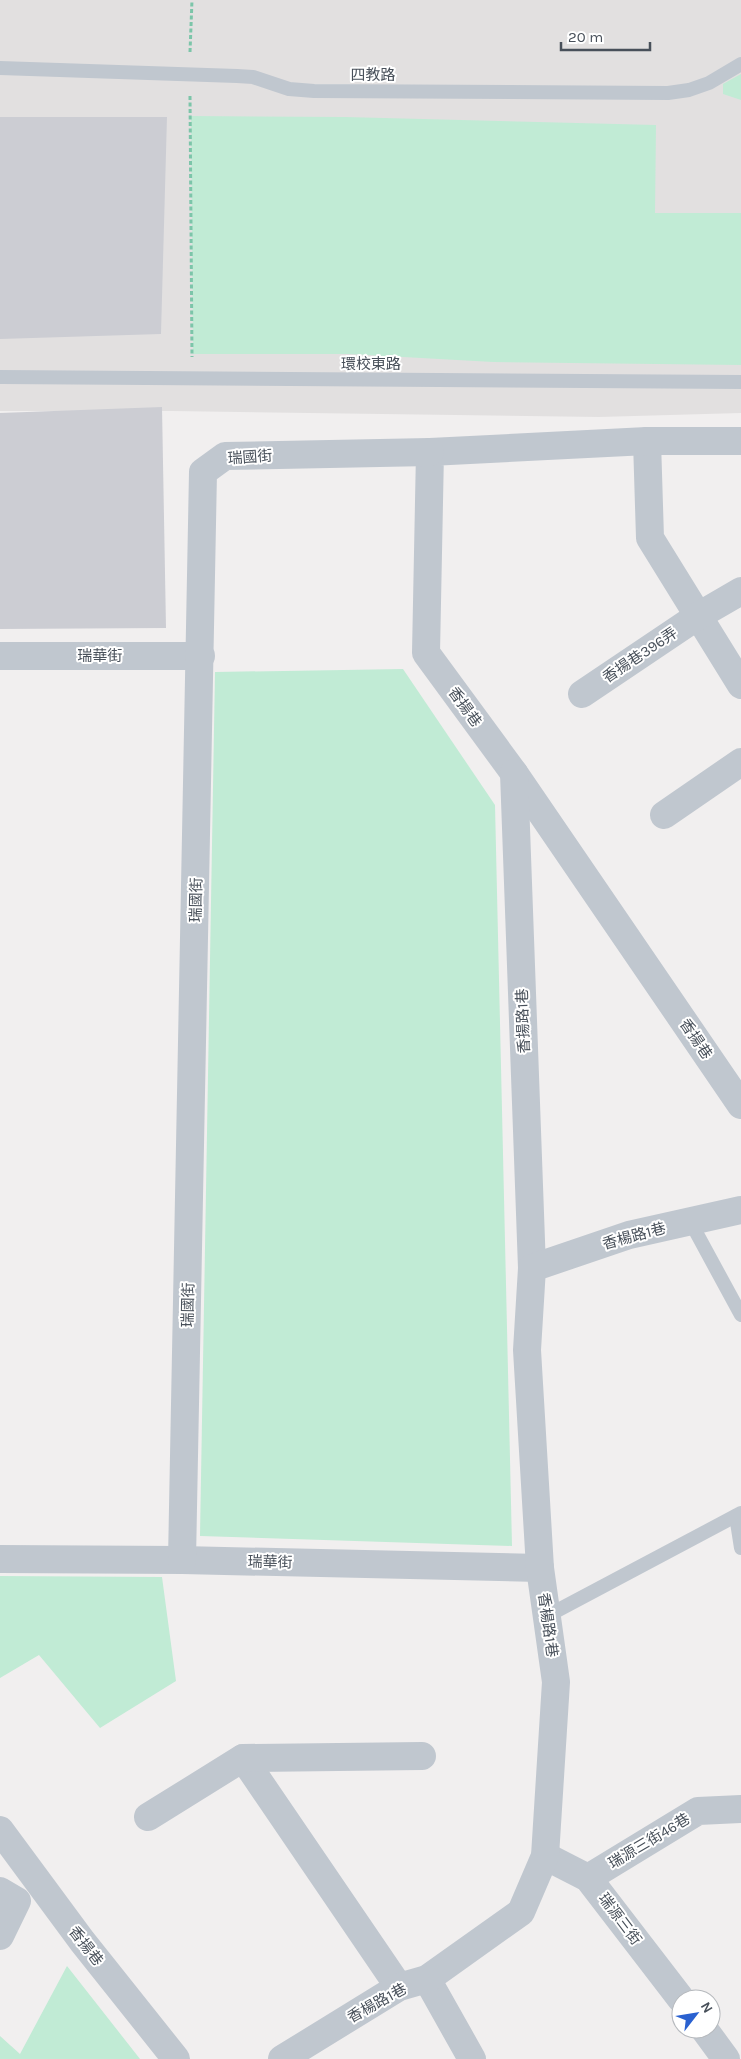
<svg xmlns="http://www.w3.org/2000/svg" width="741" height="2059" font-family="Karla,'Noto Sans TC',sans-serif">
<rect width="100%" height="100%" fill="#f1efef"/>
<path fill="#e2e0e0" d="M 0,0 L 741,0 L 741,413 L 599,417 L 172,411 L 0,411 Z"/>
<g fill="#c1ebd5">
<path d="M 741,74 L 741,100 L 723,94 L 723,84 Z"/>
<path d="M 191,116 L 345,117 L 656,125 L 655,213 L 741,213 L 741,365 L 493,362 L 349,354 L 193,354 Z"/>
<path d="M 403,669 L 495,805 L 512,1546 L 200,1536 L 215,672 Z"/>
<path d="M 0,1576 L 162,1577 L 176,1681 L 100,1728 L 39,1655 L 0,1678 Z"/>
<path d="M 67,1966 L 140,2059 L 0,2059 L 0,2036 L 20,2054 Z"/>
</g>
<g fill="#cccdd3">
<path d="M 0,117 L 167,117 L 161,334 L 0,339 Z"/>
<path d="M 162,407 L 166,628 L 0,629 L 0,413 Z"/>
</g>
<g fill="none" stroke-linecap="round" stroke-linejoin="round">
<g stroke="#7cc5a9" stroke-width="3" stroke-dasharray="4 2.5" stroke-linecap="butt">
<path d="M 190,52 L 192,0"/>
<path d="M 190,96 L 192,357"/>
</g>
<g stroke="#c0c7cf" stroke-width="14">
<path d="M 0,68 L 237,76 L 253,77 L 289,89 L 314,91 L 668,93 L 689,90 L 709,83 L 741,64"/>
<path d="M 0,377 L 741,382"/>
<path d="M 690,1221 L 741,1315"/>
<path d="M 736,1516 L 741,1548"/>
<path d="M 547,1616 L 741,1513"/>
</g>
<g stroke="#c0c7cf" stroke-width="28">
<path d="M 647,441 L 650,538 L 741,685"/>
<path d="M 741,441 L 647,441 L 430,452 L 426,653 L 514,773 L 741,1105"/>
<path d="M 0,656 L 201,656"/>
<path d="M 582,694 L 698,616 L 741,591"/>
<path d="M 514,773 L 532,1268"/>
<path d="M 664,815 L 741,762"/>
<path d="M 0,1559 L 182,1560 L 540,1568"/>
<path d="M 182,1560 L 203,472 L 225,456 L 430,452"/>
<path d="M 243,1758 L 399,1987"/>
<path d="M 148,1817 L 243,1758 L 422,1756"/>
<path d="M 0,1830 L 82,1941 L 176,2059"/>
<path d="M 545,1856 L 588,1878 L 681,1999"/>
<path d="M 588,1878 L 698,1811 L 741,1809"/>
<path d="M 0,1891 L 17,1901 L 0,1936"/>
<path d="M 427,1979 L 472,2059"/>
<path d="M 704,2029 L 726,2059"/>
<path d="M 282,2059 L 399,1987 L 427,1979 L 521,1912 L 545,1856 L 556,1682 L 540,1568 L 527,1350 L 532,1268 L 629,1235 L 741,1210"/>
</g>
</g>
<g text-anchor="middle" stroke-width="4" stroke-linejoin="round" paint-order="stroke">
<g font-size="15" fill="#48505a" stroke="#fff">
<text x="373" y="80">四教路</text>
<text x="371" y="369">環校東路</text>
<text transform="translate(250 457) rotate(-4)" y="5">瑞國街</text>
<text transform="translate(640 655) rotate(-34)" y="5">香揚巷396弄</text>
<text x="100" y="661">瑞華街</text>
<text transform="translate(465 707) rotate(54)" y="5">香揚巷</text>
<text transform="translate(196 900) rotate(-89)" y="5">瑞國街</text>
<text transform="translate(523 1021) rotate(-92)" y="5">香揚路1巷</text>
<text transform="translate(696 1039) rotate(56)" y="5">香揚巷</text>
<text transform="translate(634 1236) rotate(-15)" y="5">香楊路1巷</text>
<text transform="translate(188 1305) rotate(-89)" y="5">瑞國街</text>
<text transform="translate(270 1562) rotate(1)" y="5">瑞華街</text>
<text transform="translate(548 1625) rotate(82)" y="5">香楊路1巷</text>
<text transform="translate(649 1841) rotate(-31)" y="5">瑞源三街46巷</text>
<text transform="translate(620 1919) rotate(53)" y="5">瑞源三街</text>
<text transform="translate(86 1946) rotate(52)" y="5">香揚巷</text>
<text transform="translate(377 2003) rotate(-29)" y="5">香楊路1巷</text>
</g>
</g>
<g transform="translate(696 2014) rotate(59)"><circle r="24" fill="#ffffff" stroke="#b6b9bd"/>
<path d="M0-4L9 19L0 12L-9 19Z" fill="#2a61d0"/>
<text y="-8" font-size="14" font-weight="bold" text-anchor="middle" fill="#48505a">N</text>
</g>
<path d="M561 42v8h89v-8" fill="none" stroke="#48505a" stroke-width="2.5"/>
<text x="568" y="42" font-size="15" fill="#48505a" stroke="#ffffff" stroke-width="4" paint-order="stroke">20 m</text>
</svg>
